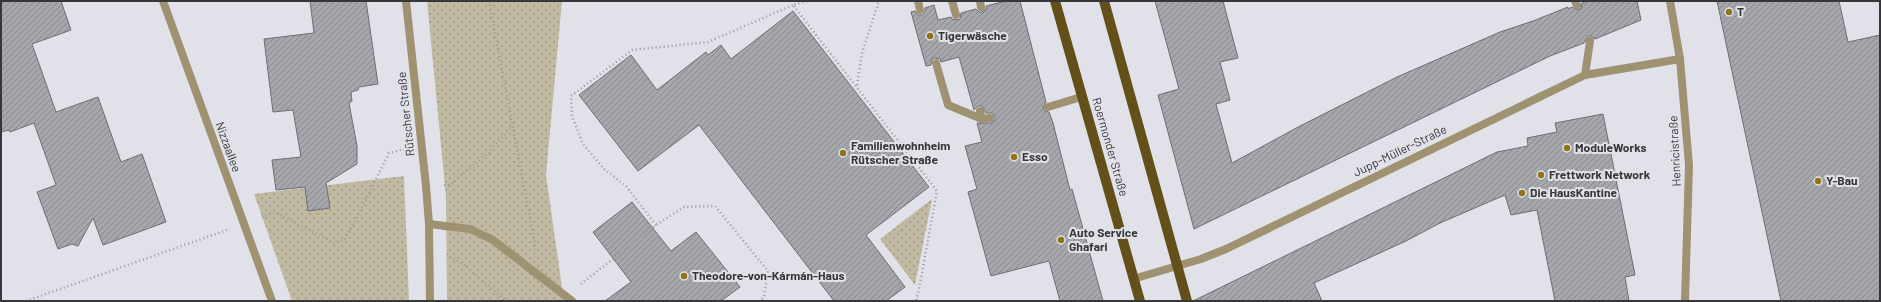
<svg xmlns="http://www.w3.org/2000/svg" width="1881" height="302" font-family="Barlow,sans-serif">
<defs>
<pattern id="park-dots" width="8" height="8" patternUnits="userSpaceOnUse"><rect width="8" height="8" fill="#c1b9a2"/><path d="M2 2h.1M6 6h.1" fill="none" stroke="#9e9785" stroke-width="1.8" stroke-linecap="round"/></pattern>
<pattern id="building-hatch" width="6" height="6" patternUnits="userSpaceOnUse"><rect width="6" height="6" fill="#a5a7ad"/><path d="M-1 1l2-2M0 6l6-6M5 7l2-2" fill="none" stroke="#87898e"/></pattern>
</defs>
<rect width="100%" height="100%" fill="#e1e2e9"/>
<g fill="url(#park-dots)">
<path d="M 427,1 L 562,1 L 546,175 L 564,301 L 447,301 L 446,197 Z"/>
<path d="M 404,176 L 409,301 L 292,301 L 254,194 Z"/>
<path d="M 932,199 L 915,285 L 880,239 Z"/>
</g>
<g fill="url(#building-hatch)" stroke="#6c6e74">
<path d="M 1,1 L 61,1 L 71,30 L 32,44 L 56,112 L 98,97 L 121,162 L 142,154 L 166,222 L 103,245 L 93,218 L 78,246 L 72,244 L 58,249 L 37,192 L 56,185 L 34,123 L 10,132 L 9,130 L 1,132 Z"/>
<path d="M 310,1 L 366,1 L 378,84 L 359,87 L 358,90 L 351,92 L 352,101 L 349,103 L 357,146 L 357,164 L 326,183 L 330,208 L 308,211 L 305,187 L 276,190 L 272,160 L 301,157 L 293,110 L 273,112 L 264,39 L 314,33 Z"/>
<path d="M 1006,1 L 1020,1 L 1046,102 L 1043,108 L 1045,111 L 1049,112 L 1053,123 L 1070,190 L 1072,189 L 1103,301 L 1060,301 L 1049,261 L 991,276 L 968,192 L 977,189 L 965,146 L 982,142 L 977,123 L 991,123 L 995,120 L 995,117 L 992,113 L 986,113 L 982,106 L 978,106 L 974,110 L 959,57 L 941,62 L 940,59 L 935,58 L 932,59 L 931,65 L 926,66 L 911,12 L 915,11 L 918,15 L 922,15 L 925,12 L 925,8 L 934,5 L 938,20 L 951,17 L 952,19 L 957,20 L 960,19 L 961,13 L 976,9 L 979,12 L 982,12 L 986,9 L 986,6 Z"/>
<path d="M 1155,1 L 1223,1 L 1238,58 L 1220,62 L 1230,100 L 1216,104 L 1232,163 L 1300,126 L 1397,77 L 1500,32 L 1533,21 L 1568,7 L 1568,9 L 1572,7 L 1577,10 L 1581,8 L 1582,3 L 1588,1 L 1637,1 L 1641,20 L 1595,39 L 1591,36 L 1588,36 L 1584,43 L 1550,56 L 1194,229 L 1158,95 L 1179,89 Z"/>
<path d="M 1717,1 L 1839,1 L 1848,42 L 1880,35 L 1880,301 L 1781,301 Z"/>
<path d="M 793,11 L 929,187 L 866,235 L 905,287 L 886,301 L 834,301 L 699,125 L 638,171 L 579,95 L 631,55 L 657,90 L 706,52 L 708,55 L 721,45 L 731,59 Z"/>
<path d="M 1603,114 L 1635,275 L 1625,277 L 1629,301 L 1555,301 L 1537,210 L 1511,215 L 1505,195 L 1440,223 L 1406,241 L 1314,283 L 1322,301 L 1193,301 L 1497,152 L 1528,146 L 1527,138 L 1557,132 L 1555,123 Z"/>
<path d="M 632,202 L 671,251 L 696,232 L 740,287 L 721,301 L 605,301 L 631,282 L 593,232 Z"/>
</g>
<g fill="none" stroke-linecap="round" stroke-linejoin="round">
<g stroke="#98999e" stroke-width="2.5" stroke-dasharray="1 3" stroke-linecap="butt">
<path d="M 489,1 L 536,250"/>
<path d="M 807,1 L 793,5 L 937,191 L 919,289 L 916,301"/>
<path d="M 857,85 L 862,53 L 879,1"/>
<path d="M 444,185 L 450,185 L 487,154 L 512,126"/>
<path d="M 262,217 L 275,212 L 334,243 L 345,239 L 354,223 L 389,153 L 404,149"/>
<path d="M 656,225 L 626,186 L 604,169 L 583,144 L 572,116 L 571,96 L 632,50 L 708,42 L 793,5"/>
<path d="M 447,254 L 467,267 L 506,301"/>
<path d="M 581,284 L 656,225 L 684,207 L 715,206 L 768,271 L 764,297 L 760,301"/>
<path d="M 26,301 L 227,230"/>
</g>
<g stroke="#9f9270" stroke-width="8">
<path d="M 918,1 L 920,10"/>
<path d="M 952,1 L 956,15"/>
<path d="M 980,1 L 981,7"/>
<path d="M 1575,1 L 1577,5"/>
<path d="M 936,63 L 948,105 L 982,119"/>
<path d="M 1585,75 L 1590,41"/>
<path d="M 1048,107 L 1081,97"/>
<path d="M 980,111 L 982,119 L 990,118"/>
<path d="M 429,224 L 470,229 L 493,240 L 572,301"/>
</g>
<g stroke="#9f9270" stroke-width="8">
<path d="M 163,1 L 272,301"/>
<path d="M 406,1 L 426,186 L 429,224 L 430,301"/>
<path d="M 1670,1 L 1680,59 L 1689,165 L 1685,301"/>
<path d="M 1133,279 L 1201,259 L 1226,249 L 1585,75 L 1680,59"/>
</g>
<g stroke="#624f19" stroke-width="10">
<path d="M 1055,1 L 1140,301"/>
<path d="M 1104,1 L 1187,301"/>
</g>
</g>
<g fill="#91741a" stroke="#e1e2e9" stroke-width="1.5">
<circle cx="1729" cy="12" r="4"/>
<circle cx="930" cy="36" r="4"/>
<circle cx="1567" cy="148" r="4"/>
<circle cx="843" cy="153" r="4"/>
<circle cx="1014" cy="157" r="4"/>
<circle cx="1541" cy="175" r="4"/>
<circle cx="1818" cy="181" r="4"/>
<circle cx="1522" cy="193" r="4"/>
<circle cx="1061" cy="240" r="4"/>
<circle cx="684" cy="276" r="4"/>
</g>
<g text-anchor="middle" stroke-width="4" stroke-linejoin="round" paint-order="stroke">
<g font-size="12" font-weight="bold" fill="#363739" stroke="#e1e2e9" text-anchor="start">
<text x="1737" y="16">T</text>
<text x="938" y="40">Tigerwäsche</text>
<text x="851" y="150">Familienwohnheim<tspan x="851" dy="14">Rütscher Straße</tspan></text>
<text x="1575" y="152">ModuleWorks</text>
<text x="1022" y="161">Esso</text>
<text x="1549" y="179">Frettwork Network</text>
<text x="1826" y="185">Y-Bau</text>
<text x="1530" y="197">Die HausKantine</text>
<text x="1069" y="237">Auto Service<tspan x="1069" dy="14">Ghafari</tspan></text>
<text x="692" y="280">Theodore-von-Kármán-Haus</text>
</g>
<g font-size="12" fill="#363739" stroke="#e1e2e9">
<text transform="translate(406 114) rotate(-96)" y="4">Rütscher Straße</text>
<text transform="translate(228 147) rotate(70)" y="4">Nizzaallee</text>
<text transform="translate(1110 147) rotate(74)" y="4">Roermonder Straße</text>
<text transform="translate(1400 151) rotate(-26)" y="4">Jupp-Müller-Straße</text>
<text transform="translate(1675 151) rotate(-93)" y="4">Henricistraße</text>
</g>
</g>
<rect width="1881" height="302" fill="none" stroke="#363739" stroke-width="4"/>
</svg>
